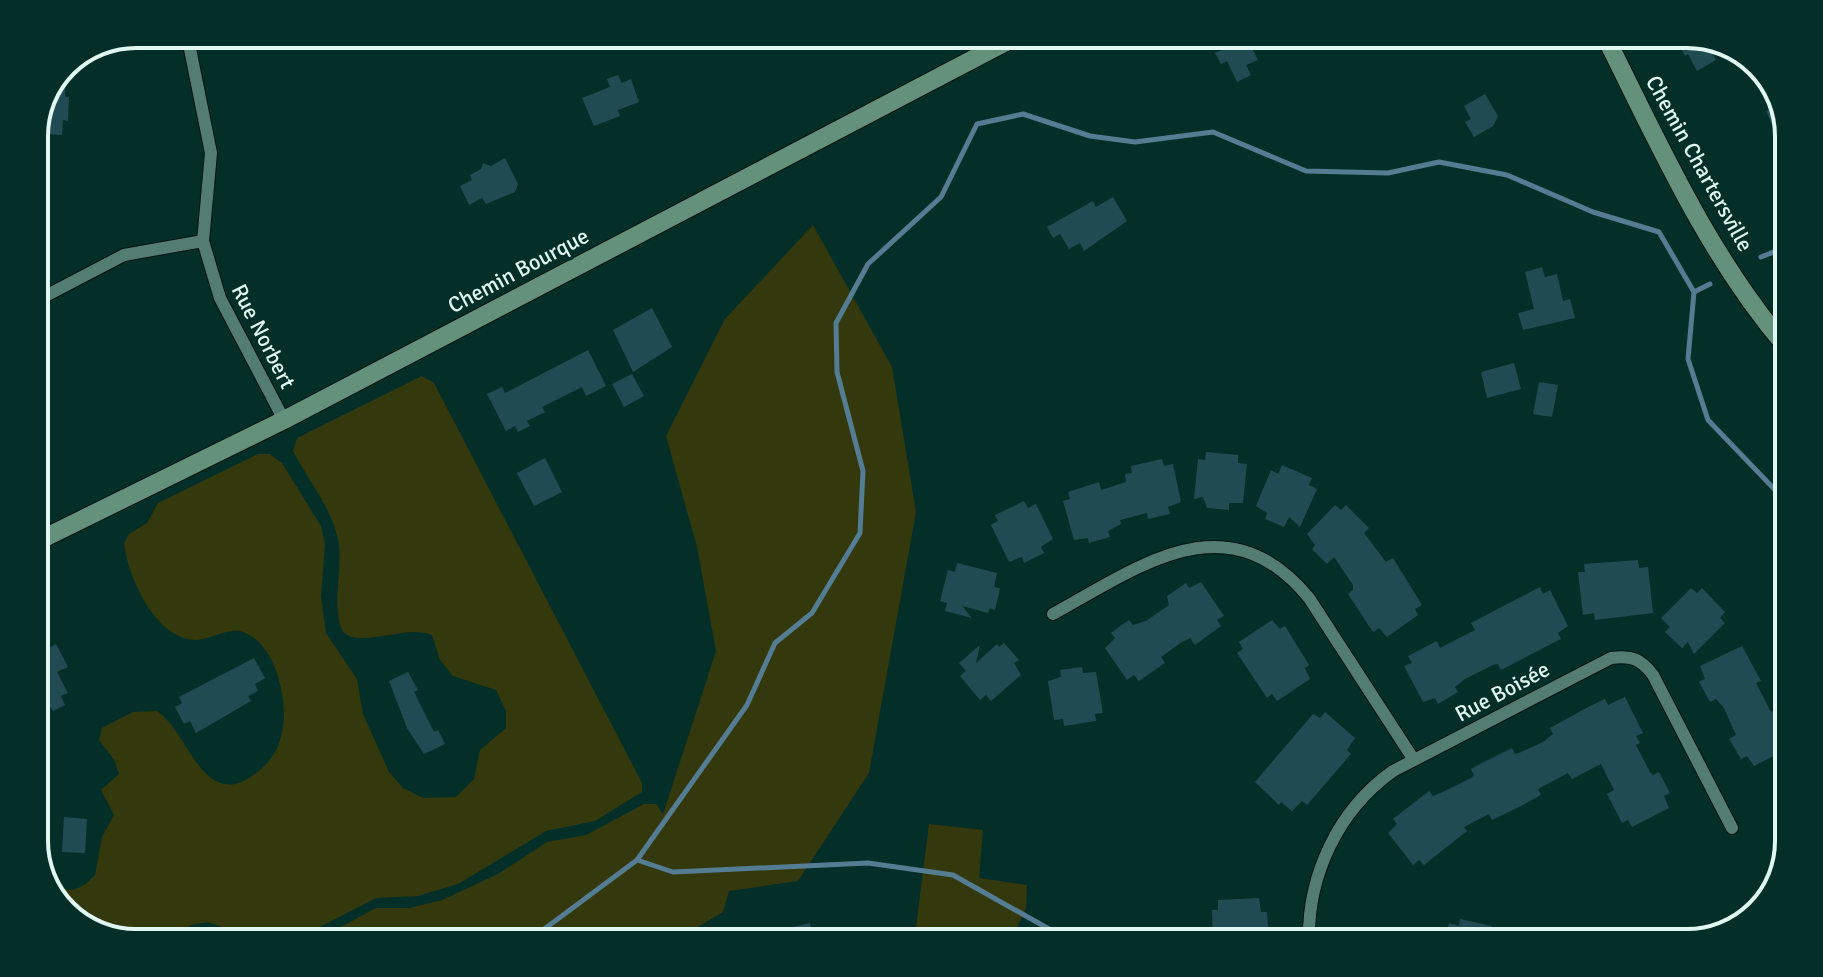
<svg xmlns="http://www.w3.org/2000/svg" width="1823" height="977" font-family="Signika,sans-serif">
<rect width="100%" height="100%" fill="#032f28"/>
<g fill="#34380d">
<path d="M 813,225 L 892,367 L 916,512 L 869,773 L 798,881 L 729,891 L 723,912 L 686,934 L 678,943 L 311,943 L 376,908 L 409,908 L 442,900 L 498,874 L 547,842 L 586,835 L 644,804 L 656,804 L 663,814 L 716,651 L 697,547 L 666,436 L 725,319 Z"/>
<path d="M 422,376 L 434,383 L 642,783 L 642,792 L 595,821 L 546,831 L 458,884 L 418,896 L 376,898 L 291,942 L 261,940 L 208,922 L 191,925 L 163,940 L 148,943 L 91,932 L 51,898 L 42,869 C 56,893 75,898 95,875 L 102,837 L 114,815 L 101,790 L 119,774 L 114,760 L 99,740 L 102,728 L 133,712 L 157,711 C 191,734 204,818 260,770 C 277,755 283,739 284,716 C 284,689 274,643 243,632 C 228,627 211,640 196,640 C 155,639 128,577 124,543 L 129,534 L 147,523 L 158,503 L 258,454 L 270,454 L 282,463 L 321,526 L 325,544 L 321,597 L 326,633 L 357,679 L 363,714 L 389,772 L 403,788 L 423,798 L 456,797 L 474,779 L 480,750 L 506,728 L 506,711 L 496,690 L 453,676 L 440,660 L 432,635 C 405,624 363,649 343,632 C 330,603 344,569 338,539 C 331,507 308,480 293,451 L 297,438 Z"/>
<path d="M 929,824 L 983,830 L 979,878 L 1027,885 L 1026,908 L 1010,943 L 914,943 Z"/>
</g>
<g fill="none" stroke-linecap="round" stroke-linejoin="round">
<g stroke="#547c92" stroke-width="5">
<path d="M 1761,257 L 1789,246"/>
<path d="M 1694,292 L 1710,284"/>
<path d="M 637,860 L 673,872 L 868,863 L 953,875 L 1074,943"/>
<path d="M 508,943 L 543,930 L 637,860 L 747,705 L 775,643 L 812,613 L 860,533 L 863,471 L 837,372 L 836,323 L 868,264 L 941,197 L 977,124 L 1023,114 L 1090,136 L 1135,142 L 1213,132 L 1306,171 L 1388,173 L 1439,162 L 1507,175 L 1593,212 L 1659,232 L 1694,292 L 1688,359 L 1708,420 L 1780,495 L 1789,518"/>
</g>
</g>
<g fill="#214b53">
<path d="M 1214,34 L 1261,34 L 1266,43 L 1253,50 L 1258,60 L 1246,65 L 1251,75 L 1237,82 L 1227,61 L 1221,64 L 1215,53 L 1222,50 Z"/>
<path d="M 1675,34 L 1704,38 L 1716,60 L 1697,71 L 1688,54 L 1685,56 Z"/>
<path d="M 67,63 L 65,97 L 69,97 L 68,121 L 63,120 L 62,135 L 34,133 Z"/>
<path d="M 618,75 L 622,83 L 631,79 L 639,102 L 618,110 L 620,116 L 594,126 L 582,98 L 610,87 L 607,79 Z"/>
<path d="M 1485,94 L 1498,116 L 1493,126 L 1474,137 L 1465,122 L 1471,119 L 1464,106 Z"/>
<path d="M 1781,105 L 1789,135 L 1778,139 L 1766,111 Z"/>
<path d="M 505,158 L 518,184 L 515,192 L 486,204 L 482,198 L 469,205 L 460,186 L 472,180 L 470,175 L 481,169 L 483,163 L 491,166 Z"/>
<path d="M 1113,197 L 1127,221 L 1084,251 L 1080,243 L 1069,249 L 1060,234 L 1053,238 L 1047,227 L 1093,201 L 1096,207 Z"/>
<path d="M 1542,267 L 1545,277 L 1557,274 L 1563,301 L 1570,299 L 1575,318 L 1523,330 L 1518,313 L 1534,309 L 1525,272 Z"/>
<path d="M 652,308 L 672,347 L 633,372 L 613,330 Z"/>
<path d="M 588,350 L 606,386 L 586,396 L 582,387 L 542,407 L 545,412 L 527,421 L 530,426 L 518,432 L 515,426 L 506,431 L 487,394 L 502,387 L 505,393 Z"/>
<path d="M 1514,363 L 1521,389 L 1487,398 L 1481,372 Z"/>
<path d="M 632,374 L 644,396 L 624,407 L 612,384 Z"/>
<path d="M 1539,382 L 1558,385 L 1552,417 L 1533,414 Z"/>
<path d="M 1206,452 L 1238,455 L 1238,463 L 1247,464 L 1243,503 L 1229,503 L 1229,510 L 1207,508 L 1203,497 L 1194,499 L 1198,459 L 1205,460 Z"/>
<path d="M 545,458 L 562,492 L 534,506 L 517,473 Z"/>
<path d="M 1162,459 L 1164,466 L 1173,464 L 1181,502 L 1168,507 L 1170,514 L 1148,519 L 1147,513 L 1120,520 L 1121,524 L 1108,531 L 1110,537 L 1089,543 L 1088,538 L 1074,540 L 1063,501 L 1070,499 L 1068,492 L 1099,482 L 1101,490 L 1126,482 L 1125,474 L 1132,473 L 1131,466 Z"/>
<path d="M 1282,465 L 1312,478 L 1309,485 L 1317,489 L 1300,527 L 1289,517 L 1284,527 L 1265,519 L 1267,513 L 1256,506 L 1271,470 L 1278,474 Z"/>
<path d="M 1024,501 L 1028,508 L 1036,504 L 1053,539 L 1041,547 L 1044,553 L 1024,563 L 1022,557 L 1009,562 L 991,525 L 998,521 L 995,515 Z"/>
<path d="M 1335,505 L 1341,510 L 1346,505 L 1369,528 L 1364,533 L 1386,562 L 1393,558 L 1422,605 L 1415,609 L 1418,615 L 1387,637 L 1379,628 L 1373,632 L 1348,594 L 1353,590 L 1353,585 L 1334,557 L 1327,564 L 1312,549 L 1315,545 L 1307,534 Z"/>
<path d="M 1638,560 L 1639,568 L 1648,567 L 1653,613 L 1595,620 L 1594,613 L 1583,615 L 1578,572 L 1585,572 L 1584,564 Z"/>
<path d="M 957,563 L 997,573 L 994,587 L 1000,588 L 995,610 L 990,608 L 988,613 L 962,606 L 972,618 L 945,611 L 947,603 L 940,601 L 948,570 L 955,572 Z"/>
<path d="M 1201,582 L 1224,616 L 1217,620 L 1221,626 L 1195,645 L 1190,638 L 1182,642 L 1161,657 L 1165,663 L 1139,681 L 1134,675 L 1127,680 L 1105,648 L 1115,638 L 1111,633 L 1129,620 L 1133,625 L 1146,621 L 1169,605 L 1167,596 L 1186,583 L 1189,588 Z"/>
<path d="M 1540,587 L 1543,594 L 1550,590 L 1568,626 L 1558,633 L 1561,639 L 1501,670 L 1498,664 L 1493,665 L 1465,679 L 1455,687 L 1458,692 L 1438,704 L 1435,698 L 1423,702 L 1404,666 L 1412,663 L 1408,656 L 1437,641 L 1440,648 L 1475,630 L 1471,623 Z"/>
<path d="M 1691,588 L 1697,593 L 1702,588 L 1725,612 L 1720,618 L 1725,623 L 1694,654 L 1688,642 L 1682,648 L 1665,632 L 1670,627 L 1661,618 Z"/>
<path d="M 1272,620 L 1280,629 L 1285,626 L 1309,665 L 1305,668 L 1310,679 L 1277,701 L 1272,694 L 1267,698 L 1237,653 L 1243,649 L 1239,642 Z"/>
<path d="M 1004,643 L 1019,660 L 1014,663 L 1021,675 L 991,701 L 986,695 L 980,700 L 960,676 L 966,671 L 959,663 L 980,645 L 976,663 L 997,644 L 999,647 Z"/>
<path d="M 56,644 L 68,667 L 57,672 L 68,693 L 61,696 L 65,705 L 53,711 L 48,703 L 41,706 L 34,692 L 34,676 L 44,671 L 36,655 Z"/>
<path d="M 1742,646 L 1761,681 L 1756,683 L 1771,712 L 1778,708 L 1789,730 L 1789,748 L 1754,766 L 1747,756 L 1741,759 L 1729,739 L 1736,735 L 1724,708 L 1716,699 L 1710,702 L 1699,682 L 1705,679 L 1700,666 Z"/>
<path d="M 254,658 L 265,678 L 255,684 L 258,691 L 248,696 L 251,701 L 196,733 L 190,721 L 184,724 L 175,707 L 182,703 L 179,697 Z"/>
<path d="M 1082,667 L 1083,673 L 1096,672 L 1103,713 L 1095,714 L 1096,721 L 1064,726 L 1063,719 L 1054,720 L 1048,681 L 1061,677 L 1060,670 Z"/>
<path d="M 408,672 L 418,690 L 414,692 L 434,732 L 438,730 L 445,744 L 424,754 L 407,728 L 389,681 Z"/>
<path d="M 1625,697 L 1643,733 L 1636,736 L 1640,743 L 1636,745 L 1650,772 L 1653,775 L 1659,772 L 1670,793 L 1664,796 L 1669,808 L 1632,827 L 1628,820 L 1622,823 L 1607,794 L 1614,790 L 1601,764 L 1572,779 L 1568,773 L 1538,789 L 1541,795 L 1521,806 L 1492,820 L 1489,814 L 1464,827 L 1467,831 L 1424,865 L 1419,860 L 1413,865 L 1388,833 L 1397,824 L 1393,819 L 1429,791 L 1433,796 L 1445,791 L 1471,778 L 1474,775 L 1471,769 L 1480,764 L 1512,748 L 1515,754 L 1519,753 L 1543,742 L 1553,734 L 1550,728 L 1590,706 L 1605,699 L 1608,705 Z"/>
<path d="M 1325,712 L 1355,738 L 1347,750 L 1351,754 L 1307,805 L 1302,801 L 1292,811 L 1281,802 L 1279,805 L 1255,782 L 1313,714 L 1320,718 Z"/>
<path d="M 64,817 L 87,819 L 85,853 L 62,852 Z"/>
<path d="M 1259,898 L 1261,912 L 1267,912 L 1269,943 L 1213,943 L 1212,910 L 1218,910 L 1218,900 Z"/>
<path d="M 1460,919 L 1492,926 L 1488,943 L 1445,943 L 1449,923 L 1459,926 Z"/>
<path d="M 810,923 L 814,943 L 792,943 L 788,928 Z"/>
</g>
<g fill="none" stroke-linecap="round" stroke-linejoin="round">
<defs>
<g id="street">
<path d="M 187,34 L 211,153 L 203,241 L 220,298 L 284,420"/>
<path d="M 34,302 L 124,255 L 203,241"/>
<path d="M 1053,614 C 1140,566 1228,499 1309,598 L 1414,760"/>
<path d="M 1309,943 C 1307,876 1338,810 1393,771 L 1611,658 C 1631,655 1641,659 1653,675 L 1732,828"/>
</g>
<g id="secondary">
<path d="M 1604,34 C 1658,142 1709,258 1789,350"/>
<path d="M 34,543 L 284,420 L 1021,34"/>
</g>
</defs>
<use href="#street" stroke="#021411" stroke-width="14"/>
<use href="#secondary" stroke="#021411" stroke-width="20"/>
<use href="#street" stroke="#537c73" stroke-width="12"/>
<use href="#secondary" stroke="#64917b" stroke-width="18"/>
</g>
<g text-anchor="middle" stroke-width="7" stroke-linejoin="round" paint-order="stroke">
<g font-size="22" fill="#e1f7f1" stroke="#032f28">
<text transform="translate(1700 163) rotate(61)" y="8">Chemin Chartersville</text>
<text transform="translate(518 270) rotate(-28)" y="8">Chemin Bourque</text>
<text transform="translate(264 336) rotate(63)" y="8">Rue Norbert</text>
<text transform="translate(1502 691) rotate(-28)" y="8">Rue Boisée</text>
</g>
</g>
<path d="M0 0H1823V977H0ZM136 48H1687A88 88 0 0 1 1775 136V841A88 88 0 0 1 1687 929H136A88 88 0 0 1 48 841V136A88 88 0 0 1 136 48Z" fill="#032f28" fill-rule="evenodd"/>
<path fill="none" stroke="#e1f7f1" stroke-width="4" d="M136 48H1687A88 88 0 0 1 1775 136V841A88 88 0 0 1 1687 929H136A88 88 0 0 1 48 841V136A88 88 0 0 1 136 48Z"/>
</svg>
